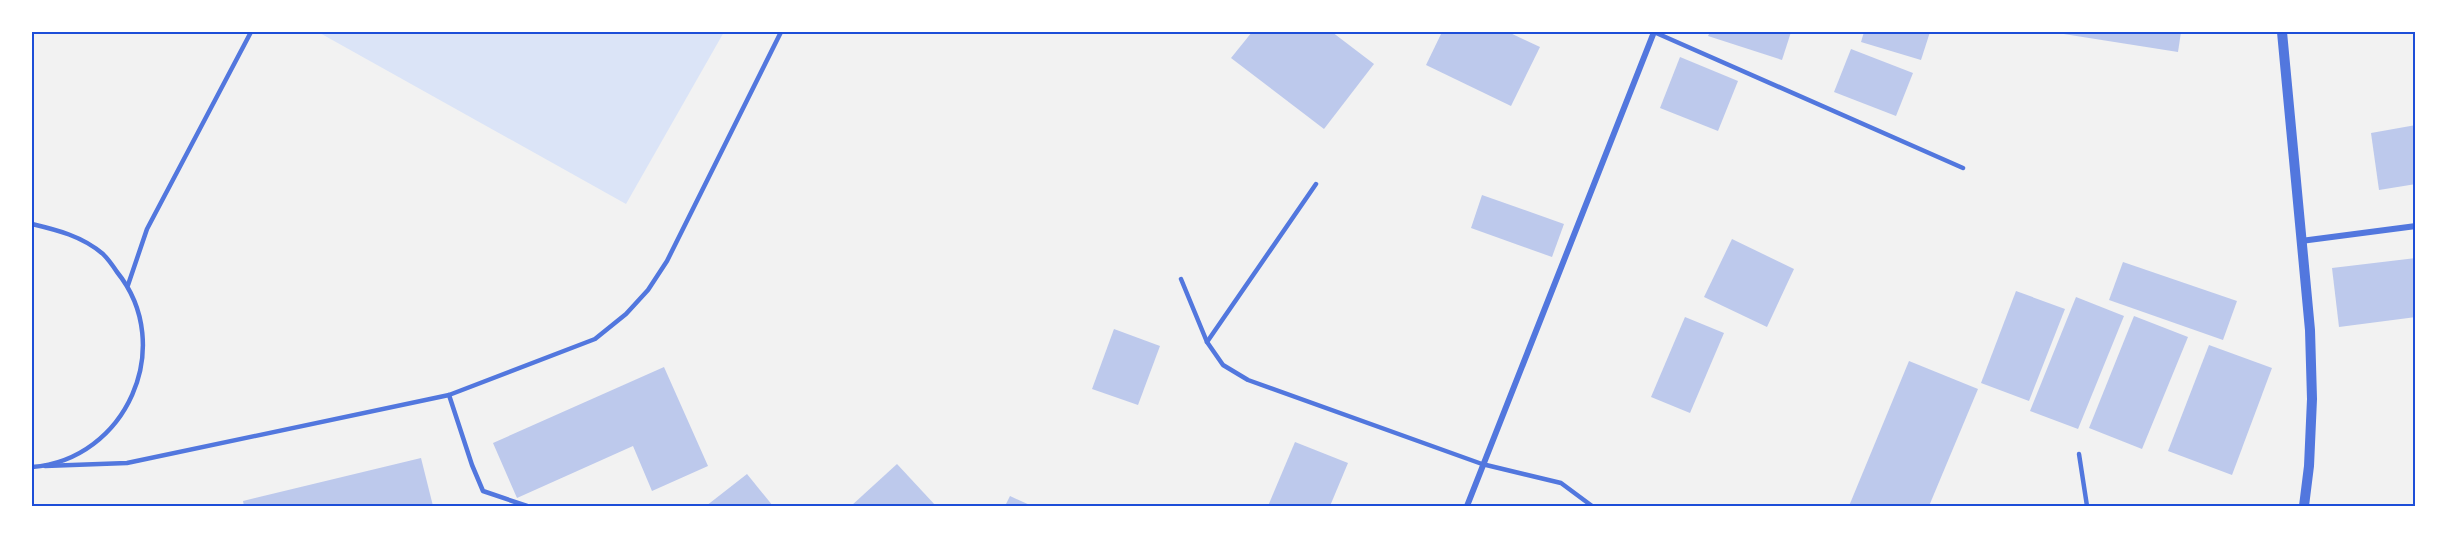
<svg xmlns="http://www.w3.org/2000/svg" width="2447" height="538" font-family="'Sofia Sans Condensed',sans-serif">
<rect width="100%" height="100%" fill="#f2f2f2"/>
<path fill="#dbe4f7" d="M 318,32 L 724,32 L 626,204 Z"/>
<g fill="#bdc9ec">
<path d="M 1252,32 L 1332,32 L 1374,64 L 1324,129 L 1231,58 Z"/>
<path d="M 1442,32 L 1508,32 L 1540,47 L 1511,106 L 1426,65 Z"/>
<path d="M 1710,32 L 1791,32 L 1782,60 L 1708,36 Z"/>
<path d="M 1864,32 L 1930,32 L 1921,60 L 1861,42 Z"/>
<path d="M 2051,32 L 2181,32 L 2178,52 Z"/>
<path d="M 1851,49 L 1913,73 L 1896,116 L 1834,92 Z"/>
<path d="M 1680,57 L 1738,81 L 1718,131 L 1660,108 Z"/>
<path d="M 2416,125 L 2416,184 L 2379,190 L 2371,133 Z"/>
<path d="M 1482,195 L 1564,224 L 1552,257 L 1471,228 Z"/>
<path d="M 1732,239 L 1794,269 L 1767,327 L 1704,297 Z"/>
<path d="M 2416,258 L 2416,317 L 2339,327 L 2332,268 Z"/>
<path d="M 2123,262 L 2237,301 L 2223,340 L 2109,300 Z"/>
<path d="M 2016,291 L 2065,309 L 2029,401 L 1981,383 Z"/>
<path d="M 2076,297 L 2124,316 L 2078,429 L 2030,411 Z"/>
<path d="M 2134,316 L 2188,337 L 2142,449 L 2089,428 Z"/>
<path d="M 1685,317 L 1724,333 L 1690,413 L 1651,397 Z"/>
<path d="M 1114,329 L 1160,346 L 1138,405 L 1092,389 Z"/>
<path d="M 2209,345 L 2272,368 L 2232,475 L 2168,451 Z"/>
<path d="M 1909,361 L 1978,389 L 1929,506 L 1849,506 Z"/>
<path d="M 664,367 L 708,466 L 652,491 L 633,446 L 517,498 L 493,443 Z"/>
<path d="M 1295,442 L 1348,463 L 1330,506 L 1268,506 Z"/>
<path d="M 421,458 L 433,506 L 244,506 L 243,501 Z"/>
<path d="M 897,464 L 936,506 L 851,506 Z"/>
<path d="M 747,474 L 773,506 L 706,506 Z"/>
<path d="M 1010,496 L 1032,506 L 1005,506 Z"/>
</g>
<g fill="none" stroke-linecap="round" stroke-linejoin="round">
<g stroke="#5277de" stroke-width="4.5">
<path d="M 1654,32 L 1963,168"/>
<path d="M 32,224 C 57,230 82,236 103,254 C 108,259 113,266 117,272 C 177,346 126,460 32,467"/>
<path d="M 1181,279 L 1207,342 L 1223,365 L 1248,380 L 1482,464 L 1561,483 L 1592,506"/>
<path d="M 128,285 L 147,229 L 251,32"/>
<path d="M 1207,342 L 1316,184"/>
<path d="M 449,395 L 472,465 L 483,491 L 527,506"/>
<path d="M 2079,454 L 2087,506"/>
<path d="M 45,466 L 127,463 L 449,395 L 595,339 L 626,314 L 648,290 L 667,261 L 781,32"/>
</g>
<g stroke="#5277de" stroke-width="6">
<path d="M 2301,241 L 2416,226"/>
<path d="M 1467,506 L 1654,32"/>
</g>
<path stroke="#5277de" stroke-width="10" d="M 2282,32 L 2310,330 L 2312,399 L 2309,466 L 2304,506"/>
</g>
<rect width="2447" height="538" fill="none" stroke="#ffffff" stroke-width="66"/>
<rect x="33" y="33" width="2381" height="472" fill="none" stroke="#1d4ed8" stroke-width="2"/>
</svg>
